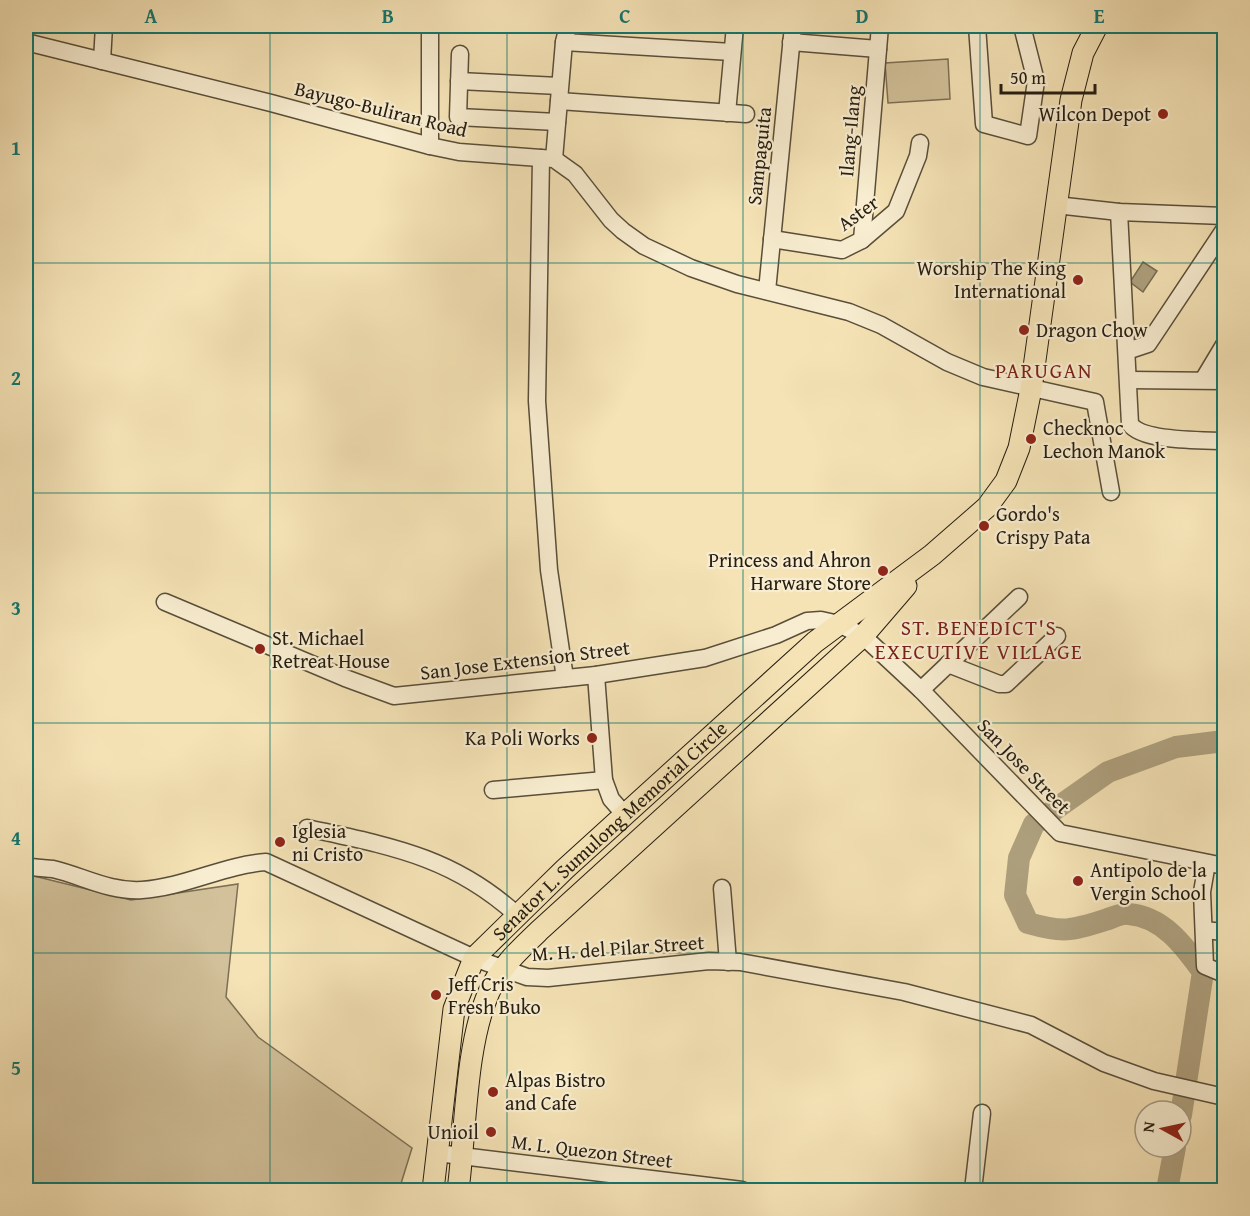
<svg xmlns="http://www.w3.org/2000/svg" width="1250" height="1216" font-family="'Gentium Book Plus',serif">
<rect width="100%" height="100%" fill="#f5e3b6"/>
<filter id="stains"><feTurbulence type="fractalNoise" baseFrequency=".00333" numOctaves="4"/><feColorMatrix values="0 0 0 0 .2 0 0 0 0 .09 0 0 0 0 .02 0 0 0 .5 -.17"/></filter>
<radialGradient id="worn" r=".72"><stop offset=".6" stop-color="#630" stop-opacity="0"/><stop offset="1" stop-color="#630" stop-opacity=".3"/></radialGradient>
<g fill="#d2c19a" stroke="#7c6f56" stroke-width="1.5">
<path d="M 948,59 L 950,99 L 888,103 L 885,63 Z"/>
<path d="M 26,874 L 131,900 L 238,884 L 226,997 L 258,1037 L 412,1148 L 399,1190 L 26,1190 Z"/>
</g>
<path fill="#aea07e" stroke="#776c52" stroke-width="1.5" d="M 1143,262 L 1157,271 L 1143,292 L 1130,282 Z"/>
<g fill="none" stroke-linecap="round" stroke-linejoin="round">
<g stroke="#aea07e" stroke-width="22">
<path d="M 1181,1115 L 1203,972 C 1185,947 1163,916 1128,914 C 1121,913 1112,918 1105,920 C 1071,931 1063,933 1028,923 L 1015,895 L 1019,858 L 1034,824 L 1108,772 L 1176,747 L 1224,741"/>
<path d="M 1167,1190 L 1175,1147"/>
</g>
<defs>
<g id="minor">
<path d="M 430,26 L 430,146"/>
<path d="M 977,26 L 984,124 L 1028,136 L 1036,81 L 1022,26"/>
<path d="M 26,42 L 271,103 L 430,146 L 459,152 L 554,159 L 575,174 L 611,220 L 623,231 L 644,246 L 691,268 L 737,284 L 849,312 L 881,325 L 947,362 L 983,377 L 1095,402 L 1111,492"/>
<path d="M 564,42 L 732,52"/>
<path d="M 791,42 L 878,49"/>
<path d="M 460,54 L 458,117 L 557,122"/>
<path d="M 102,61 L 104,26"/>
<path d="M 459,81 L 559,86"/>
<path d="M 559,101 L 746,114"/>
<path d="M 727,113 L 735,26"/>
<path d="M 541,158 L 537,401 L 549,570 L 565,678"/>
<path d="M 554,159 L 564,42 L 568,26"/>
<path d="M 1056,205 L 1119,212 L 1224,216"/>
<path d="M 1119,212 L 1130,424 C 1142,442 1204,440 1224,441"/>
<path d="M 772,239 L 842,250 L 862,240 L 896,211 L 918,156 L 920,143"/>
<path d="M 862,240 L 880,26"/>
<path d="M 767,291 L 793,26"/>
<path d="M 1127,351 L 1148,344 L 1224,230"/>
<path d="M 1129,380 L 1224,381"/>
<path d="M 1203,380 L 1224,345"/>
<path d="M 165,602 L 345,678 L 394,696 L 596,675 L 705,658 L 776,635 L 807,621 L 821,620 L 839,624 L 863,636 L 921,690 L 1060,833 L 1224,866"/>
<path d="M 948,664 L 999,684 L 1006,684 L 1057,636"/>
<path d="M 596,675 L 604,780 L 611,799 L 625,815"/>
<path d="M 921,690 L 1019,597"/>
<path d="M 493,790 L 604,780"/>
<path d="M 307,828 C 389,846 452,856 517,915"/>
<path d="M 1207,863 L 1202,892 L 1205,966 L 1224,974"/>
<path d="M 26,866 C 34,868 44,868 53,869 C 83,876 109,892 142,890 C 185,887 224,865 266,862 L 474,958 L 527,977 L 548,978 L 709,961 L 740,962 L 904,992 L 1031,1025 L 1104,1063 L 1154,1081 L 1224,1097"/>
<path d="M 722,888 L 728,962"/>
<path d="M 1204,930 L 1224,932"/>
<path d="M 437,1153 L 742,1190"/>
<path d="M 973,1190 L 982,1113"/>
</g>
<g id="major">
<path id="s1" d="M 433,1190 L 454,1009 L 474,958 L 565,869 L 815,642 L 932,555 L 987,507 L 1006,481 L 1019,448 L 1031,389 L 1071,100 L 1083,53 L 1097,26"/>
<path d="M 458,1190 C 466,1131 465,1046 489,992 C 500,967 521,948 541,929 L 863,636 L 906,586"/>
</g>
</defs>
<use href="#minor" stroke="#594e3a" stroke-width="19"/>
<use href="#major" stroke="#251d11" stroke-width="23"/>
<use href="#minor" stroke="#f8edd0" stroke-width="16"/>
<use href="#major" stroke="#f5e3b6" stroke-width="21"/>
</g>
<path fill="none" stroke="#0f766e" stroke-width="1.5" stroke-opacity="0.55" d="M 270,26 L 270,1190M 507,26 L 507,1190M 743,26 L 743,1190M 980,26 L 980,1190M 26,263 L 1224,263M 26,493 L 1224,493M 26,723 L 1224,723M 26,953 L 1224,953"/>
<g fill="#8f2418" stroke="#f8edd0" stroke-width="2">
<circle cx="1163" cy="114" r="6"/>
<circle cx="1078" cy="280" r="6"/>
<circle cx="1024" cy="330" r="6"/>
<circle cx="1031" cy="439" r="6"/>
<circle cx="984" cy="526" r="6"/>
<circle cx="883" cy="571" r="6"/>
<circle cx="260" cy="649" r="6"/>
<circle cx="592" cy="738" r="6"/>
<circle cx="280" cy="842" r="6"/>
<circle cx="1078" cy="881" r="6"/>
<circle cx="436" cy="995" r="6"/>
<circle cx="493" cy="1092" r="6"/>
<circle cx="491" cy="1132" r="6"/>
</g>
<g text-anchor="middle" stroke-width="4.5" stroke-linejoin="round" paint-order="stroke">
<g font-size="20" fill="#251d11" stroke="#f8edd0">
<text transform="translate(381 109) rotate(14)" y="7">Bayugo-Buliran Road</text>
<text transform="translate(850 131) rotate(-85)" y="7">Ilang-Ilang</text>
<text transform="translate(759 156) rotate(-84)" y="7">Sampaguita</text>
<text transform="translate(858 213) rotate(-36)" y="7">Aster</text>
<text transform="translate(525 660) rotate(-7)" y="7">San Jose Extension Street</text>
<text transform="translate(1024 766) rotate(46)" y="7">San Jose Street</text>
<text dy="7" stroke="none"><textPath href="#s1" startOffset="423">Senator L. Sumulong Memorial Circle</textPath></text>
<text transform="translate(618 948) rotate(-4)" y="7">M. H. del Pilar Street</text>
<text transform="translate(592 1151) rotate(7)" y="7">M. L. Quezon Street</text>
</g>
<g font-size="20" fill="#251d11" stroke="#f8edd0" text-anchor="start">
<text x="1151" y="121" text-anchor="end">Wilcon Depot</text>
<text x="1066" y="275" text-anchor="end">Worship The King<tspan x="1066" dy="23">International</tspan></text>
<text x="1036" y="337">Dragon Chow</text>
<text x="1043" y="435">Checknoc<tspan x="1043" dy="23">Lechon Manok</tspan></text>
<text x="996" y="521">Gordo's<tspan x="996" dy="23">Crispy Pata</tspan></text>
<text x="871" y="567" text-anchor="end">Princess and Ahron<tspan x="871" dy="23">Harware Store</tspan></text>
<text x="272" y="645">St. Michael<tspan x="272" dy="23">Retreat House</tspan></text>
<text x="580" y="745" text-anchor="end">Ka Poli Works</text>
<text x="292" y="838">Iglesia<tspan x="292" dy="23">ni Cristo</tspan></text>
<text x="1090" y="877">Antipolo de la<tspan x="1090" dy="23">Vergin School</tspan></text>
<text x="448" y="991">Jeff Cris<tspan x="448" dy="23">Fresh Buko</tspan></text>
<text x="505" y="1087">Alpas Bistro<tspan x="505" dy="23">and Cafe</tspan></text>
<text x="479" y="1139" text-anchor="end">Unioil</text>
</g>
<g font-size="21" letter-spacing="1.5" fill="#7a1f14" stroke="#f8edd0">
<text x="1044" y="378">PARUGAN</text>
<text x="979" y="635">ST. BENEDICT'S<tspan x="979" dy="24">EXECUTIVE VILLAGE</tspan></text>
</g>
</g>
<rect width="1250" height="1216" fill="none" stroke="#f5e3b6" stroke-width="66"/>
<g transform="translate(1163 1129) rotate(278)"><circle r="28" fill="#f8edd0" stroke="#a49a84" stroke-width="1.5"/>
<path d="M0-4.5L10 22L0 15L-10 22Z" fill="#8f2418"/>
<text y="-9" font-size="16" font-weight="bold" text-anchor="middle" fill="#251d11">N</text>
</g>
<path d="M1001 84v9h94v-9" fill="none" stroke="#251d11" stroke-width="3"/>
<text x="1010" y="84" font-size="18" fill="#251d11" stroke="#f8edd0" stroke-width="4.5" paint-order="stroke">50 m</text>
<rect x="33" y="33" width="1184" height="1150" fill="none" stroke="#0f766e" stroke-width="2"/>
<g font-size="20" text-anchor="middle" font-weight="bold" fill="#0f766e">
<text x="151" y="23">A</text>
<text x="388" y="23">B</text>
<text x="625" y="23">C</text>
<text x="862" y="23">D</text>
<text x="1099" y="23">E</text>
<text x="16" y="155">1</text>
<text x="16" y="385">2</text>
<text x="16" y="615">3</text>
<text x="16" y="845">4</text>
<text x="16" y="1075">5</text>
</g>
<rect width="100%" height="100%" filter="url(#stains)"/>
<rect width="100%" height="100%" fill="url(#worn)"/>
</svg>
